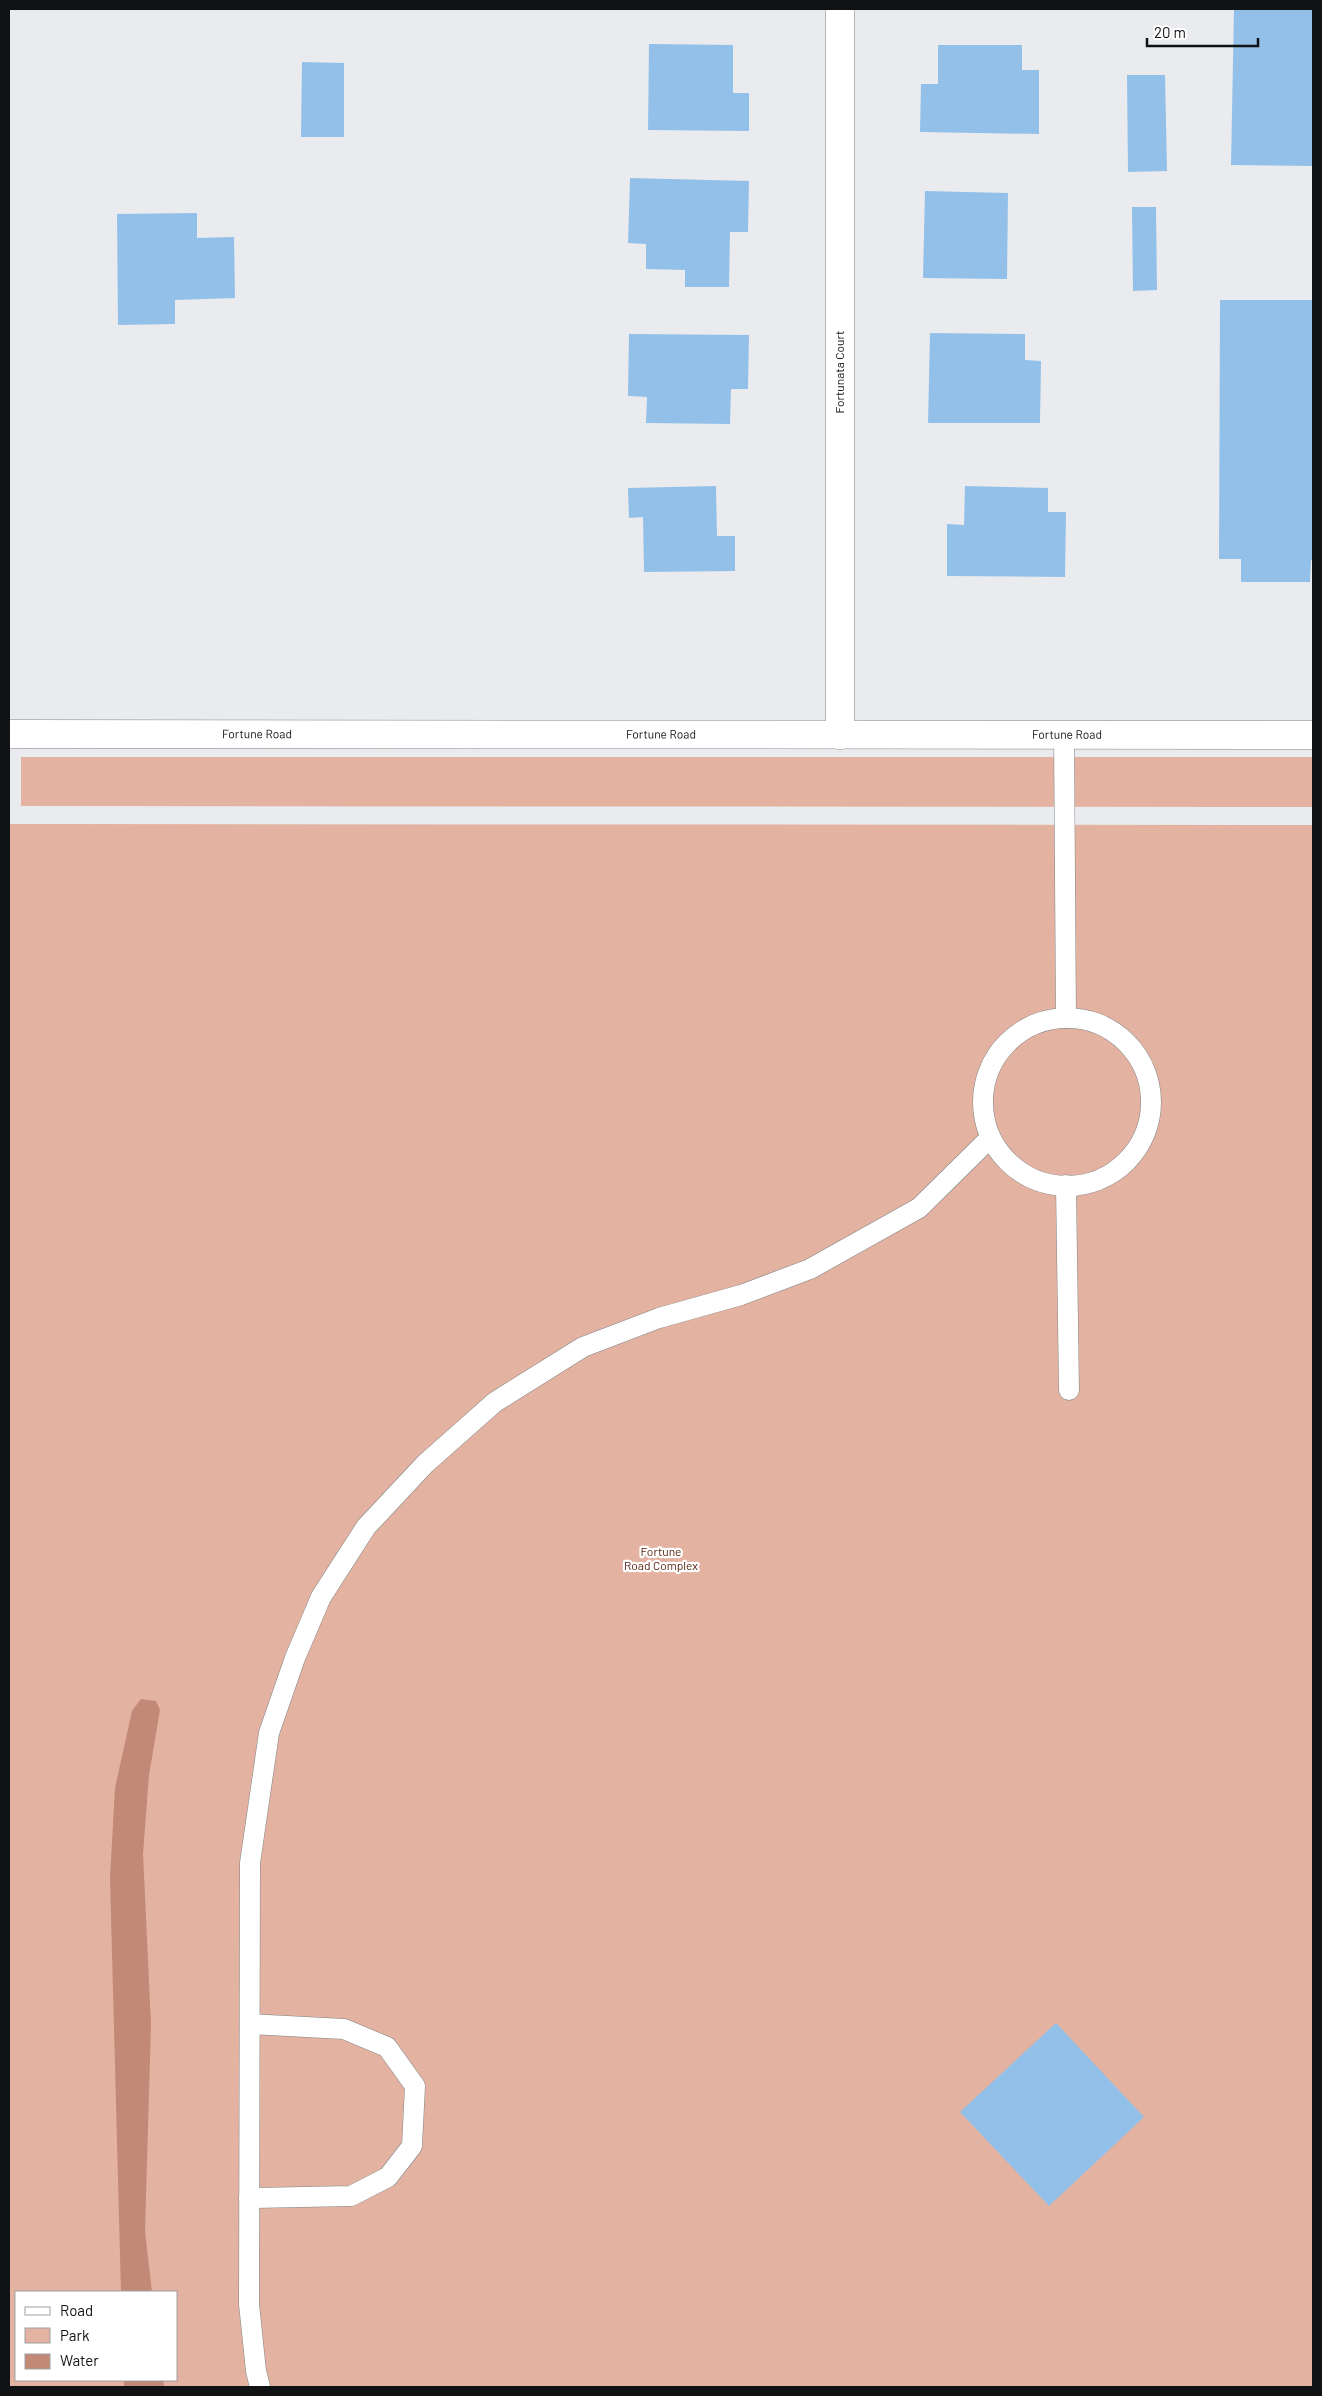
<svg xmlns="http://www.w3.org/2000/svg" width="1322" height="2396" font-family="Barlow,sans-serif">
<rect width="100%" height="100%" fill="#e9ebee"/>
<g fill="#e3b2a1" fill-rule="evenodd">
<path d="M 21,757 L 1313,757 L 1313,807 L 21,806 Z"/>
<path d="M 9,824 L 1313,825 L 1313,2387 L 9,2387 ZM 16,2292 L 176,2292 L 176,2380 L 16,2380 Z"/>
</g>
<g fill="#c18976">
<path d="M 141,1699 L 156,1701 L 160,1710 L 149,1775 L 143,1854 L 151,2024 L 145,2231 L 152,2292 L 121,2292 L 110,1878 L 115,1788 L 132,1711 Z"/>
<path d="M 124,2380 L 163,2380 L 164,2387 L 124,2387 Z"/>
</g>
<g fill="#93c0e9">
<path d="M 1234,9 L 1313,9 L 1313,166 L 1231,165 Z"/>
<path d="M 649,44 L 733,45 L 733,93 L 749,93 L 749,131 L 648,130 Z"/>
<path d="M 938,45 L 1022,45 L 1022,70 L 1039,70 L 1039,134 L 920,132 L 921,84 L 938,84 Z"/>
<path d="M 302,62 L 344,63 L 344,137 L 301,137 Z"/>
<path d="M 1127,75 L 1165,75 L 1167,171 L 1128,172 Z"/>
<path d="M 630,178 L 749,181 L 748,232 L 730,232 L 729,287 L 685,287 L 685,270 L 646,269 L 646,244 L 628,243 Z"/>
<path d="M 925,191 L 1008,193 L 1007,279 L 923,278 Z"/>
<path d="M 1132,207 L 1156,207 L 1157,290 L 1133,291 Z"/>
<path d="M 197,213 L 197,238 L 234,237 L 235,298 L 175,300 L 175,324 L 118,325 L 117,214 Z"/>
<path d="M 1220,300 L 1313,300 L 1313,560 L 1311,560 L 1310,582 L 1241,582 L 1241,559 L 1219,559 Z"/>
<path d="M 930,333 L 1025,334 L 1025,360 L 1041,361 L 1040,423 L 928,423 Z"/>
<path d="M 629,334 L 749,335 L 748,389 L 731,389 L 730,424 L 646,423 L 647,397 L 628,396 Z"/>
<path d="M 716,486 L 717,536 L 735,536 L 735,571 L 644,572 L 643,517 L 629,518 L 628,488 Z"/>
<path d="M 965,486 L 1048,488 L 1048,512 L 1066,512 L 1065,577 L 947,576 L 947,524 L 964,525 Z"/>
<path d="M 1056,2023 L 1144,2117 L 1049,2206 L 960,2112 Z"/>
</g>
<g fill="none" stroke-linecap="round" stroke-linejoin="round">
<defs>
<g id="service">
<path d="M 1064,735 L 1066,1018"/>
<circle cx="1067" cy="1102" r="84"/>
<path d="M 1066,1185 L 1069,1390"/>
<path d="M 249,2198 L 351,2196 L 388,2177 L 412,2146 L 415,2086 L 387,2047 L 344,2029 L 250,2024"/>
<path d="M 260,2387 L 256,2371 L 249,2304 L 250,1863 L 269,1733 L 295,1658 L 321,1597 L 366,1527 L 425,1464 L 495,1402 L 583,1347 L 659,1318 L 741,1295 L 810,1269 L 919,1208 L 990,1138"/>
</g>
<path id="minor" d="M 840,9 L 840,735"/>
<g id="tertiary">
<path id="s1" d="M 9,734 L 1313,735"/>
</g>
</defs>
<use href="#service" stroke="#818385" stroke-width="21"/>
<use href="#minor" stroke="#818385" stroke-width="29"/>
<use href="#tertiary" stroke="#818385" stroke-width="29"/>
<use href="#service" stroke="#fff" stroke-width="20"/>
<use href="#minor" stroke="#fff" stroke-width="28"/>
<use href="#tertiary" stroke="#fff" stroke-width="28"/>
</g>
<g text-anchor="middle" stroke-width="4.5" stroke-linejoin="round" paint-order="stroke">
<g font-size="12" fill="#111213" stroke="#fff">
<text transform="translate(840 372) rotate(-90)" y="4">Fortunata Court</text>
<text dy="4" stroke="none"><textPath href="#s1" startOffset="248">Fortune Road</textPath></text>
<text dy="4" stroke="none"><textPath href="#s1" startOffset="1058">Fortune Road</textPath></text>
<text dy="4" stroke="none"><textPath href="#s1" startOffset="652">Fortune Road</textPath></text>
</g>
<g font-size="12" fill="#531e0b" stroke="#fff">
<text x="661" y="1556">Fortune<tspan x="661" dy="14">Road Complex</tspan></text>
</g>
</g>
<rect width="1322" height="2396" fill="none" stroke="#111213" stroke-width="20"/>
<rect x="15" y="2291" width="162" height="90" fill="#ffffff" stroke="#a0a0a1"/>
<rect x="25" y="2307" width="25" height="8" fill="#ffffff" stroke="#a0a0a1"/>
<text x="60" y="2316" font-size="15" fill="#111213">Road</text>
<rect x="25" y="2328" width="25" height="15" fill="#e3b2a1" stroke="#a0a0a1"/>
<text x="60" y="2341" font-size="15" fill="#111213">Park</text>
<rect x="25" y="2354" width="25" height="15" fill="#c18976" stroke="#a0a0a1"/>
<text x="60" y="2366" font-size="15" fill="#111213">Water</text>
<path d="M1147 38v8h111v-8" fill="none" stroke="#111213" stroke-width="2.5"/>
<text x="1154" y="38" font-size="15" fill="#111213" stroke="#ffffff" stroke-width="4" paint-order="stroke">20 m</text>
</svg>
